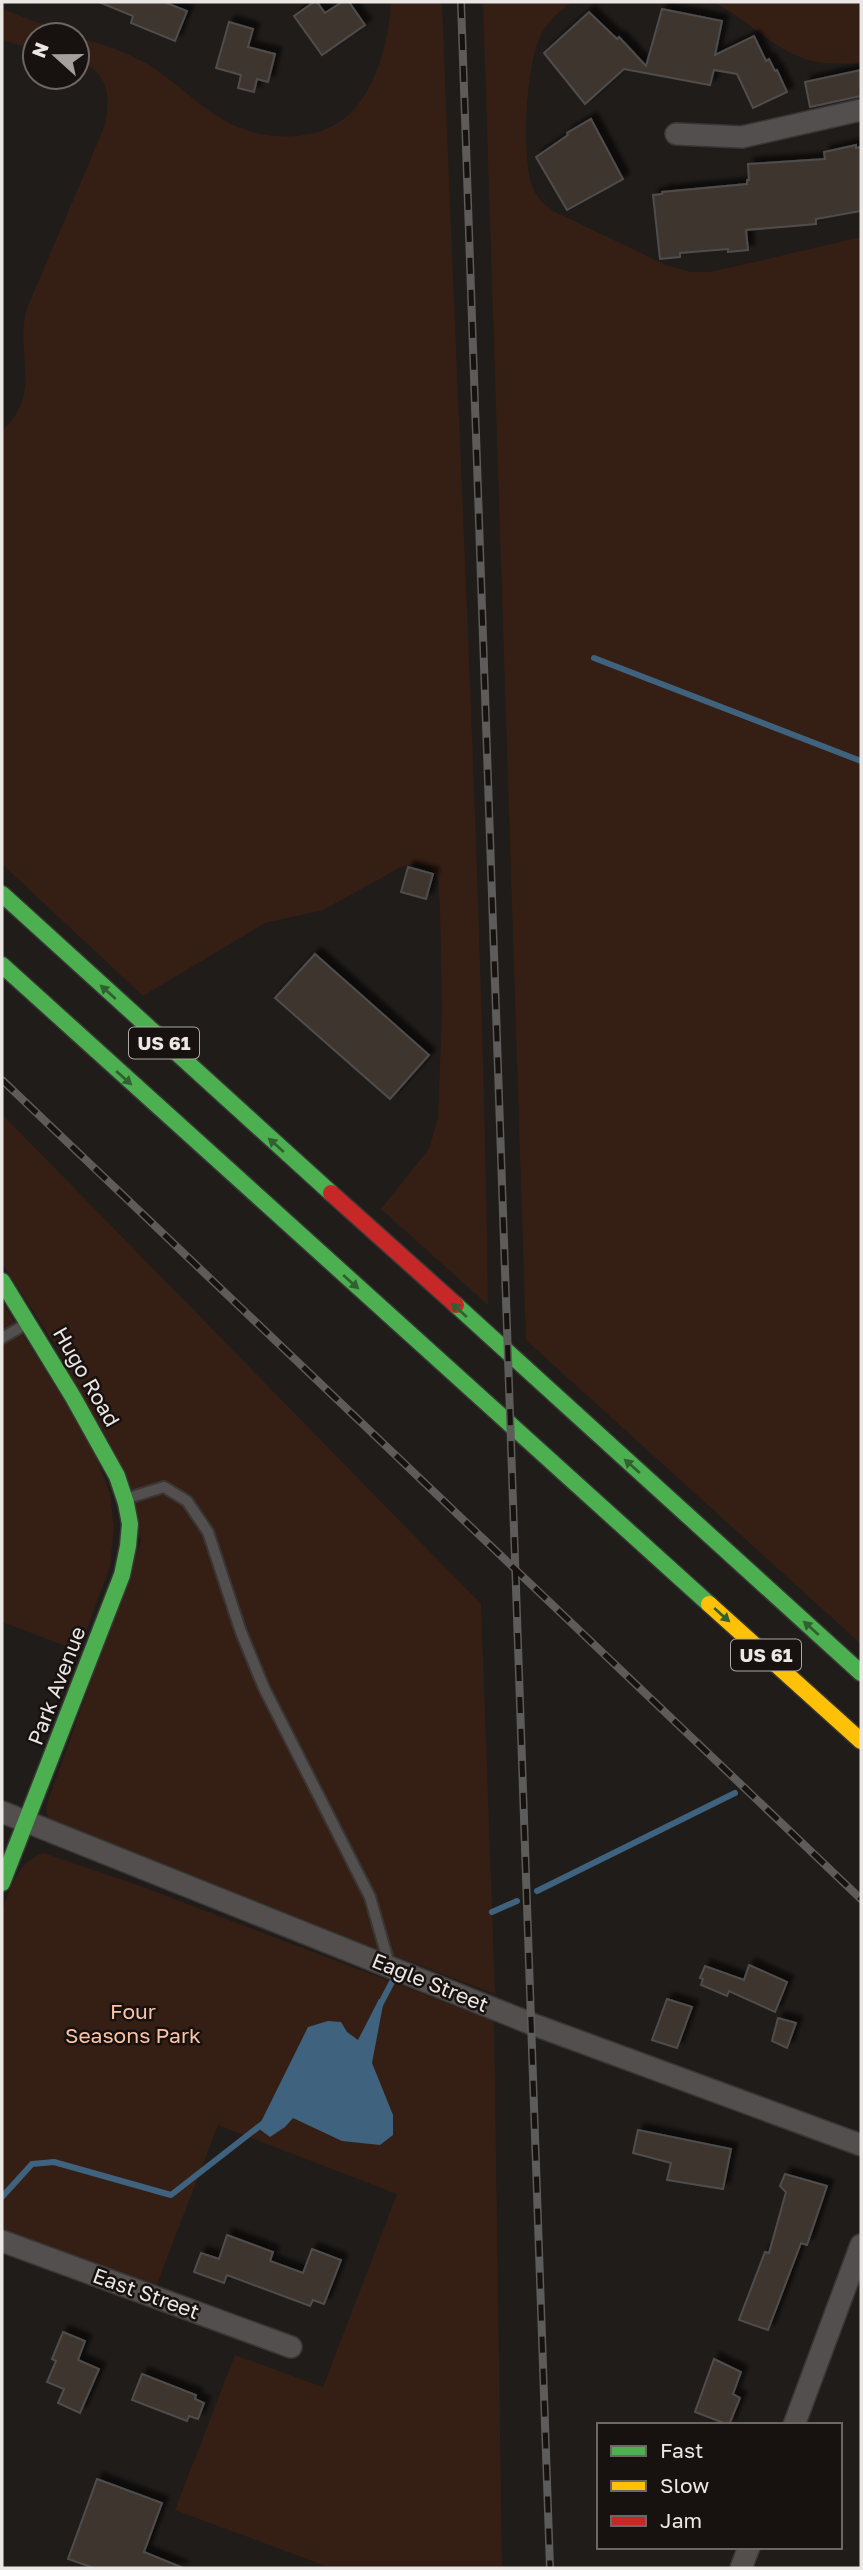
<svg xmlns="http://www.w3.org/2000/svg" width="863" height="2570" font-family="'Golos Text',sans-serif">
<defs>
<filter id="shadow"><feDropShadow dx="6" dy="-6" stdDeviation="2" flood-color="#0009"/></filter>
</defs>
<rect width="100%" height="100%" fill="#1f1c1a"/>
<g fill="#351f14">
<path d="M 391,2 L 442,2 C 458,436 482,870 488,1305 L 381,1209 L 429,1149 L 438,1118 L 442,1011 L 440,909 L 438,879 L 431,867 L 417,863 L 401,867 L 323,910 L 265,923 L 143,996 L 2,864 L 2,431 C 44,391 14,355 27,308 L 103,130 C 112,101 110,71 77,61 L 77,37 C 105,45 131,53 155,69 C 182,87 204,111 233,125 C 272,143 327,142 356,107 C 379,79 389,37 391,2 Z"/>
<path d="M 483,2 L 573,2 C 559,10 546,23 540,37 C 526,68 521,154 532,186 C 536,197 544,204 553,211 L 666,265 L 691,272 L 709,272 L 737,266 L 861,237 L 861,1644 L 526,1340 Z"/>
<path d="M 713,2 L 861,2 L 861,64 C 845,63 828,65 812,61 C 774,52 747,18 713,2 Z"/>
<path d="M 2,9 L 71,35 L 35,35 L 35,49 L 2,40 Z"/>
<path d="M 2,1114 L 481,1604 L 495,1994 L 58,1828 L 48,1820 L 46,1807 L 141,1541 L 61,1354 L 2,1263 Z"/>
<path d="M 2,1302 L 91,1443 L 110,1494 L 114,1527 L 110,1566 L 79,1651 L 2,1622 Z"/>
<path d="M 43,1853 L 135,1884 L 494,2021 L 502,2568 L 331,2568 L 175,2510 L 235,2355 L 323,2387 L 397,2194 L 218,2125 L 154,2292 L 2,2234 L 2,1911 C 11,1888 17,1862 43,1853 Z"/>
</g>
<path fill="#3f627e" d="M 379,1999 L 383,1999 L 383,2005 L 372,2063 L 393,2115 L 393,2135 L 380,2145 L 342,2141 L 293,2118 L 285,2127 L 270,2137 L 258,2128 L 308,2027 L 328,2021 L 341,2022 L 347,2032 L 358,2040 Z"/>
<g fill="none" stroke-linecap="round" stroke-linejoin="round">
<g stroke="#3f627e" stroke-width="6">
<path d="M 594,658 L 861,761"/>
<path d="M 537,1891 L 735,1793"/>
<path d="M 492,1912 L 517,1901"/>
<path d="M 380,2005 L 392,1982"/>
<path d="M 2,2197 L 32,2164 L 54,2162 L 171,2195 L 266,2121"/>
</g>
</g>
<g fill="#3d342f" stroke="#504d4c" stroke-width="2" filter="url(#shadow)">
<path d="M 99,2 L 164,2 L 187,11 L 175,41 L 131,23 L 133,16 Z"/>
<path d="M 314,2 L 317,2 L 325,13 L 342,2 L 349,2 L 365,25 L 322,55 L 294,16 Z"/>
<path d="M 662,9 L 722,21 L 715,55 L 754,36 L 766,61 L 769,59 L 775,71 L 777,70 L 787,92 L 753,108 L 737,74 L 714,70 L 710,85 L 624,69 L 585,104 L 544,53 L 589,12 L 617,39 L 619,37 L 646,66 Z"/>
<path d="M 229,22 L 253,29 L 248,47 L 275,54 L 268,82 L 257,79 L 254,92 L 238,88 L 241,75 L 216,68 Z"/>
<path d="M 861,70 L 861,96 L 810,107 L 805,82 Z"/>
<path d="M 591,119 L 623,179 L 567,210 L 536,157 L 568,135 L 567,133 Z"/>
<path d="M 856,145 L 856,148 L 861,147 L 861,211 L 816,219 L 816,224 L 746,230 L 748,250 L 728,252 L 728,249 L 680,253 L 680,257 L 660,259 L 653,195 L 662,194 L 662,192 L 747,184 L 747,180 L 749,180 L 748,164 L 825,159 L 824,152 Z"/>
<path d="M 408,867 L 433,874 L 426,899 L 401,892 Z"/>
<path d="M 315,954 L 429,1055 L 390,1099 L 275,998 Z"/>
<path d="M 749,1965 L 787,1982 L 775,2012 L 729,1991 L 727,1996 L 701,1985 L 703,1979 L 700,1978 L 705,1966 L 744,1980 Z"/>
<path d="M 667,1999 L 692,2007 L 677,2048 L 652,2040 Z"/>
<path d="M 778,2018 L 796,2023 L 787,2048 L 772,2041 Z"/>
<path d="M 638,2130 L 731,2149 L 723,2189 L 667,2180 L 671,2163 L 633,2153 Z"/>
<path d="M 785,2174 L 827,2186 L 807,2245 L 801,2243 L 768,2330 L 739,2320 L 765,2252 L 769,2253 L 786,2192 L 780,2186 Z"/>
<path d="M 227,2235 L 273,2252 L 270,2261 L 303,2273 L 312,2249 L 341,2260 L 324,2304 L 313,2300 L 310,2306 L 227,2275 L 224,2283 L 194,2272 L 201,2253 L 219,2259 Z"/>
<path d="M 63,2332 L 85,2341 L 78,2360 L 99,2369 L 80,2413 L 58,2403 L 64,2389 L 47,2382 L 56,2361 L 52,2359 Z"/>
<path d="M 714,2359 L 741,2372 L 733,2394 L 740,2398 L 729,2425 L 695,2412 Z"/>
<path d="M 142,2374 L 196,2395 L 195,2399 L 204,2403 L 198,2419 L 189,2416 L 187,2421 L 132,2400 Z"/>
<path d="M 97,2479 L 162,2503 L 144,2552 L 183,2568 L 94,2568 L 68,2559 Z"/>
</g>
<g fill="none" stroke-linecap="round" stroke-linejoin="round">
<defs>
<g id="lane">
<path d="M 2,1338 L 26,1324"/>
<path d="M 128,1498 L 164,1487 L 187,1501 L 208,1532 L 241,1632 L 264,1688 L 370,1897 L 390,1967"/>
</g>
<g id="street">
<path d="M 676,134 L 742,137 L 861,110"/>
<path d="M 2,1812 L 532,2024 L 861,2145"/>
<path d="M 2,2241 L 291,2347"/>
<path d="M 794,2425 L 861,2245"/>
<path d="M 741,2568 L 749,2547"/>
</g>
<g id="fast">
<path d="M 2,894 L 331,1193"/>
<path d="M 2,965 L 709,1604"/>
<path d="M 2,1281 L 73,1397 L 117,1476 L 126,1503 L 130,1524 L 128,1546 L 122,1575 L 2,1883"/>
<path d="M 456,1305 L 861,1673"/>
</g>
<path id="slow" d="M 709,1604 L 861,1741"/>
<path id="jam" d="M 331,1193 L 456,1305"/>
</defs>
<use href="#lane" stroke="#393736" stroke-width="14"/>
<use href="#street" stroke="#393736" stroke-width="24"/>
<use href="#fast" stroke="#393736" stroke-width="19"/>
<use href="#slow" stroke="#393736" stroke-width="19"/>
<use href="#jam" stroke="#393736" stroke-width="19"/>
<use href="#lane" stroke="#524f4e" stroke-width="10"/>
<use href="#street" stroke="#524f4e" stroke-width="21"/>
<use href="#fast" stroke="#4caf50" stroke-width="16"/>
<use href="#slow" stroke="#ffc107" stroke-width="16"/>
<use href="#jam" stroke="#c62828" stroke-width="16"/>
<defs>
<g id="rail">
<path d="M 461,2 L 550,2568"/>
<path d="M 2,1080 L 861,1899"/>
</g>
</defs>
<use href="#rail" stroke="#5d5c5a" stroke-width="8"/>
<use href="#rail" stroke="#17120f" stroke-width="5" stroke-dasharray="16" stroke-linecap="butt"/>
</g>
<defs><path id="oneway-solid" d="M-6-.8H1V-3.2L6.5 0L1 3.2V.8H-6Z" transform="scale(1.75)"/></defs>
<g fill="#326030">
<use href="#oneway-solid" transform="translate(108 992) rotate(-138)"/>
<use href="#oneway-solid" transform="translate(124 1078) rotate(42)"/>
<use href="#oneway-solid" transform="translate(276 1145) rotate(-138)"/>
<use href="#oneway-solid" transform="translate(351 1282) rotate(42)"/>
<use href="#oneway-solid" transform="translate(459 1310) rotate(-138)"/>
<use href="#oneway-solid" transform="translate(632 1466) rotate(-138)"/>
<use href="#oneway-solid" transform="translate(722 1615) rotate(42)"/>
<use href="#oneway-solid" transform="translate(811 1628) rotate(-138)"/>
</g>
<g text-anchor="middle" stroke-width="5" stroke-linejoin="round" paint-order="stroke">
<g fill="#17120f" stroke="#aba7a5" stroke-width="2">
<rect x="129" y="1027.5" width="70" height="31" rx="5"/>
<rect x="731" y="1639.5" width="70" height="31" rx="5"/>
</g>
<g font-size="19" font-weight="bold" fill="#ebe7e5">
<text x="164" y="1050">US 61</text>
<text x="766" y="1662">US 61</text>
</g>
<g font-size="21" fill="#ebe7e5" stroke="#17120f">
<text transform="translate(86 1377) rotate(60)" y="7">Hugo Road</text>
<text transform="translate(57 1686) rotate(-69)" y="7">Park Avenue</text>
<text transform="translate(430 1983) rotate(22)" y="7">Eagle Street</text>
<text transform="translate(146 2294) rotate(20)" y="7">East Street</text>
</g>
<g font-size="21" fill="#fcc3a6" stroke="#17120f">
<text x="133" y="2019">Four<tspan x="133" dy="24">Seasons Park</tspan></text>
</g>
</g>
<rect width="863" height="2570" fill="none" stroke="#ebe7e5" stroke-width="7"/>
<rect x="597" y="2423" width="245" height="126" fill="#17120f" stroke="#6c6765" stroke-width="2"/>
<rect x="611" y="2446" width="35" height="10" fill="#4caf50" stroke="#6c6765" stroke-width="2"/>
<text x="660" y="2458" font-size="21" fill="#ebe7e5">Fast</text>
<rect x="611" y="2481" width="35" height="10" fill="#ffc107" stroke="#6c6765" stroke-width="2"/>
<text x="660" y="2493" font-size="21" fill="#ebe7e5">Slow</text>
<rect x="611" y="2516" width="35" height="10" fill="#c62828" stroke="#6c6765" stroke-width="2"/>
<text x="660" y="2528" font-size="21" fill="#ebe7e5">Jam</text>
<g transform="translate(56 56) rotate(291)"><circle r="33" fill="#17120f" stroke="#6c6765" stroke-width="2"/>
<path d="M0-5L12 26L0 18L-12 26Z" fill="#a4a09e"/>
<text y="-10" font-size="19" font-weight="bold" text-anchor="middle" fill="#ebe7e5">N</text>
</g>
</svg>
